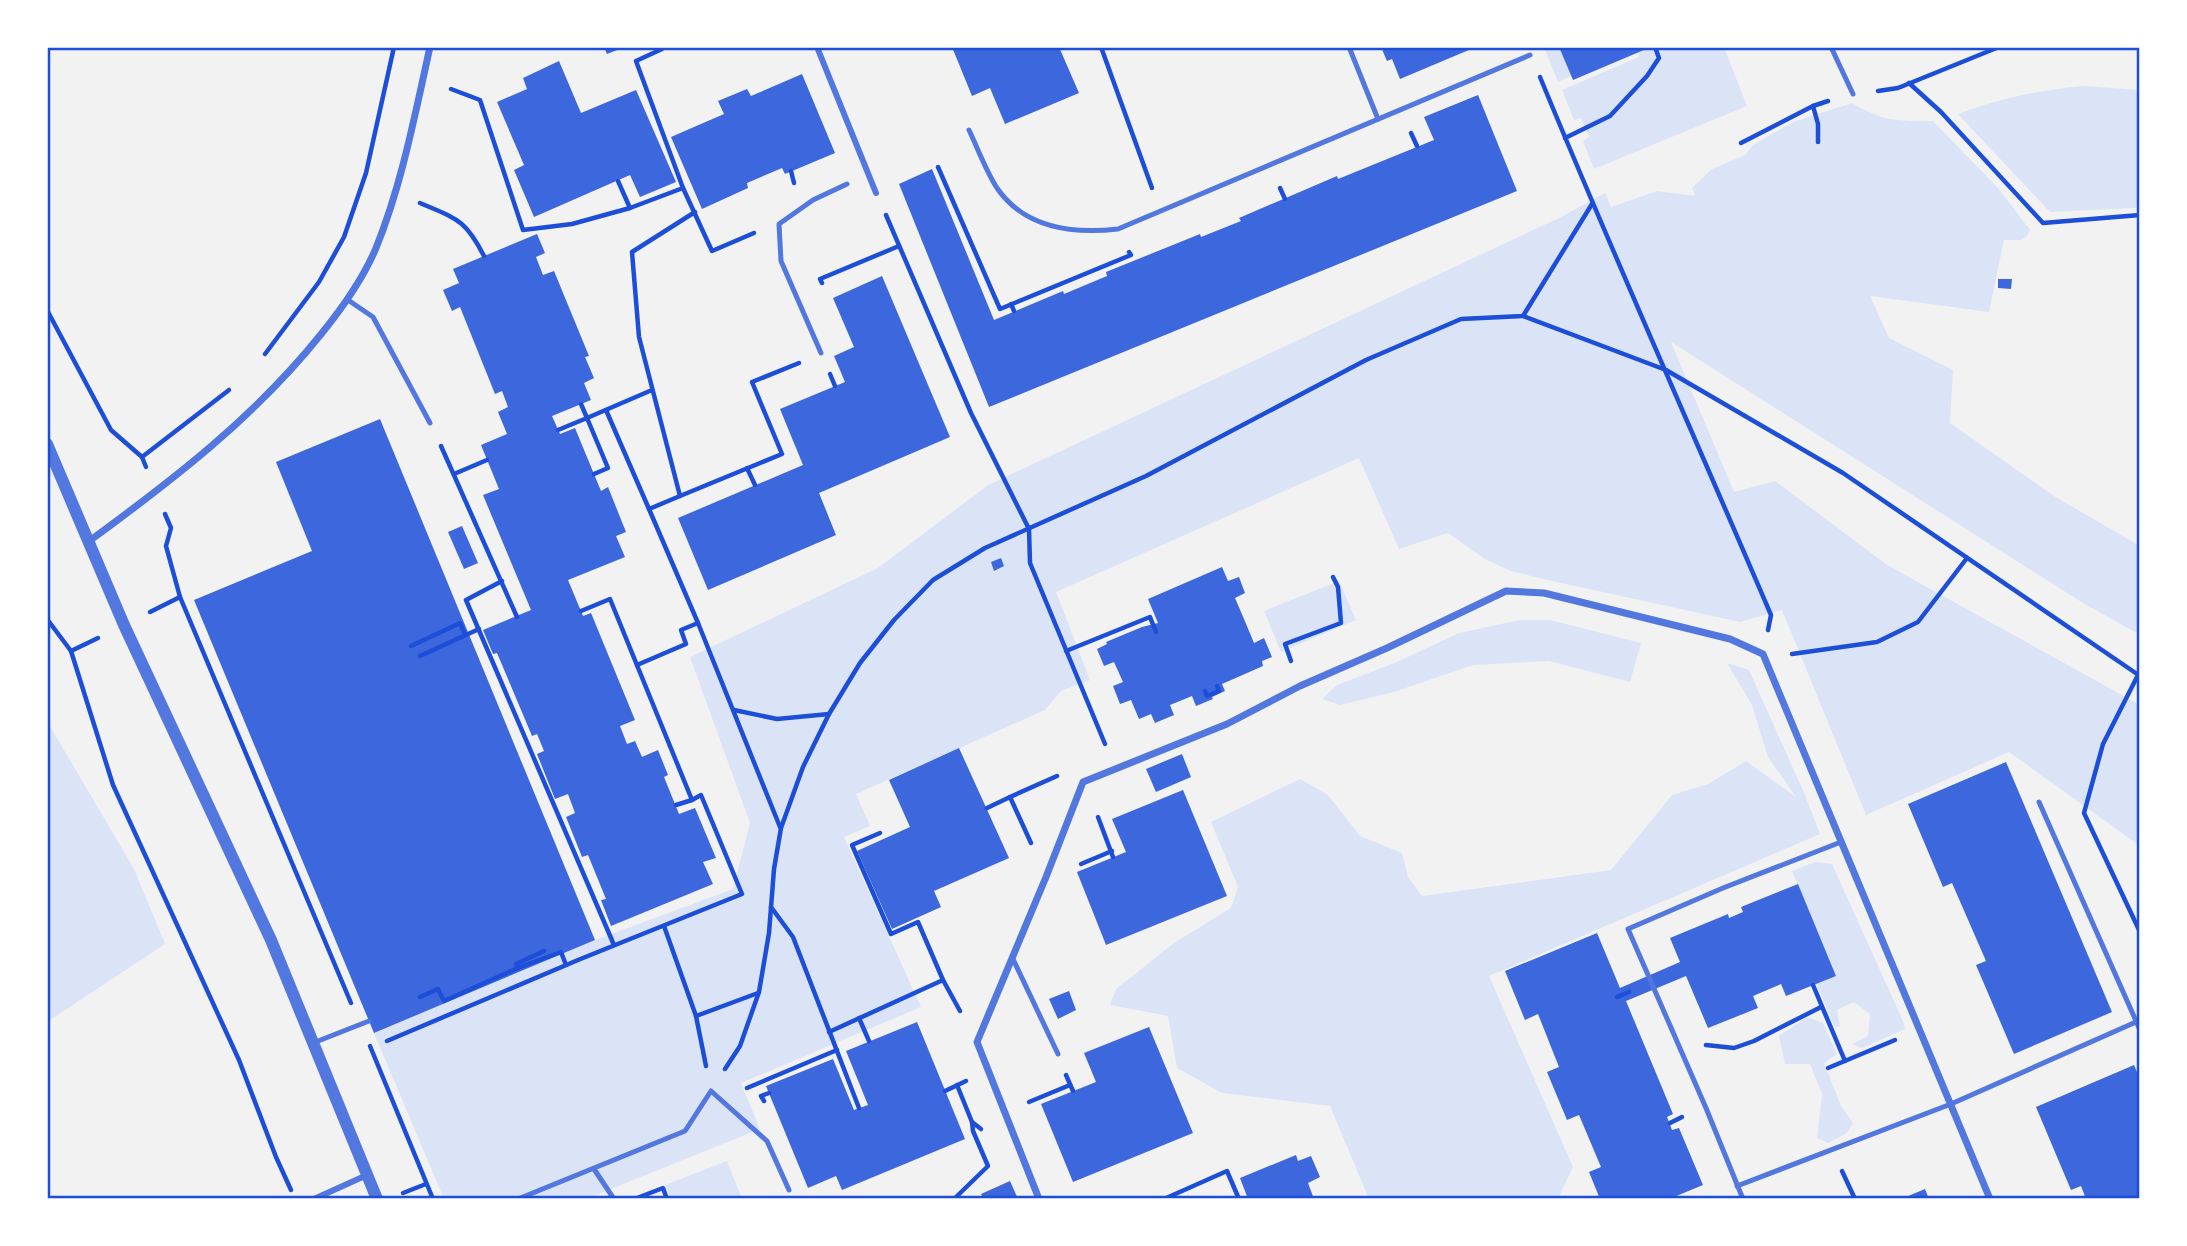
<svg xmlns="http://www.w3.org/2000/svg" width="2187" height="1246" font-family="'Golos Text',sans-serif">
<rect width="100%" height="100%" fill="#f2f2f2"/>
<g fill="#dbe4f7">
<path d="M 1544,47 L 1559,47 L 1571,76 L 1558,82 Z"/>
<path d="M 1651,47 L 1724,47 L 1747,106 L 1594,169 L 1583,141 L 1589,137 L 1581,118 L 1574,120 L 1562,90 L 1639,57 L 1639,52 Z"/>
<path d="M 2084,86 L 2140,90 L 2140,202 L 2135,208 L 2050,212 L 1958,114 C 2000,98 2040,90 2084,86 Z"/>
<path d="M 1852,103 C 1884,122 1897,121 1933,121 L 1998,188 L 2030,230 L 2027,236 L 2020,240 L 2004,240 L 1989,312 L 1870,296 L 1889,338 L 1953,370 L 1950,423 L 2054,496 L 2140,546 L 2140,635 L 2083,603 L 1671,342 L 1734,492 L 1775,481 L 1887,565 L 2140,705 L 2140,846 L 2009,752 L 1866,815 L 1782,610 L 1740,622 L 1543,579 L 1511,571 L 1485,559 L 1448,533 L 1399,549 L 1359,458 L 1056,592 L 1090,680 L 1061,691 L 1045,710 L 856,794 L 870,826 L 844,837 L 921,1007 L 741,1083 L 760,1129 L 586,1199 L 444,1199 L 374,1033 L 595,940 L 733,889 L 750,823 L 690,657 L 878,568 L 988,485 L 1559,218 L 1605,193 L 1611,207 L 1657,191 L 1695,196 L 1692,188 L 1712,169 L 1745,155 L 1753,145 L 1793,122 Z"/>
<path d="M 1339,581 L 1356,620 L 1281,652 L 1264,611 Z"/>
<path d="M 1520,620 L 1550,620 L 1641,643 L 1630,682 L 1549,661 L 1473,665 L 1394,692 L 1340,705 L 1322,699 L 1337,685 L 1397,662 L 1459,633 Z"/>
<path d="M 1727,663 L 1749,670 L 1805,795 L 1820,834 L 1489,976 L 1573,1167 L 1558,1199 L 1369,1199 L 1330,1106 L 1222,1093 L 1177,1068 L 1168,1016 L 1110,1005 L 1116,989 L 1174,943 L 1231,908 L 1238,887 L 1211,822 L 1300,779 L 1328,795 L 1360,836 L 1402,853 L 1408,877 L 1422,896 L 1611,870 L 1672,795 L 1708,784 L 1746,761 L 1796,797 L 1768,757 L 1752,705 Z"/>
<path d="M 47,721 L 134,869 L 165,944 L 47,1022 Z"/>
<path d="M 1815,862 L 1832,864 L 1903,1021 L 1905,1029 L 1862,1048 L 1852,1044 L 1868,1036 L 1870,1014 L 1854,1002 L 1837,1010 L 1840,1026 L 1835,1028 L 1816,983 L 1836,975 L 1792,871 Z"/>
<path d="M 1807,1017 L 1823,1023 L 1837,1054 L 1824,1063 L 1841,1106 L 1853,1123 L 1847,1133 L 1828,1143 L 1817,1138 L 1822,1094 L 1810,1064 L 1785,1064 L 1779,1036 Z"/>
<path d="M 727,1161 L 742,1199 L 671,1199 L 665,1185 Z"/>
</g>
<g fill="#3d67dc">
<path d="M 604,47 L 625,47 L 607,54 Z"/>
<path d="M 952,47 L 1059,47 L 1079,93 L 1005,124 L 990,88 L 972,96 Z"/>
<path d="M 1381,47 L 1476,47 L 1400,79 L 1392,59 L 1387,61 Z"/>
<path d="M 1559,47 L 1651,47 L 1573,80 Z"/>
<path d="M 559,61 L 581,113 L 636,90 L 676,182 L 640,197 L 630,175 L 534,217 L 514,170 L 524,165 L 497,102 L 527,89 L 523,78 Z"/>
<path d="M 802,74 L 835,153 L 785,174 L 782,168 L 747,183 L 748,188 L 702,209 L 671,137 L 724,114 L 718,101 L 747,89 L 751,96 Z"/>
<path d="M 1478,95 L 1517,191 L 989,407 L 899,184 L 932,169 L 994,320 L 1063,291 L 1064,294 L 1107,276 L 1106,272 L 1200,234 L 1201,237 L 1241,221 L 1239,218 L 1337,176 L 1338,179 L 1434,140 L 1424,117 Z"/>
<path d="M 537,234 L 545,253 L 536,257 L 543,275 L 554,271 L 589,356 L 585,357 L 594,378 L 584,383 L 591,400 L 552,416 L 560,434 L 575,428 L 601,491 L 608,487 L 626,532 L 616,536 L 625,557 L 568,580 L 583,616 L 591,613 L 635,720 L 620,726 L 627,744 L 635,741 L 642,757 L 658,750 L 668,775 L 664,777 L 679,814 L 695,808 L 716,858 L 703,862 L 713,884 L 611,926 L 601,900 L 606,899 L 588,855 L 582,857 L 566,817 L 575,813 L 568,794 L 555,799 L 537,754 L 544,751 L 537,734 L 532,736 L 497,653 L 493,654 L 483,630 L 531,610 L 483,495 L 499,489 L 481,445 L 507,434 L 498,412 L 508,407 L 502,391 L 495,394 L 460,307 L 452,311 L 443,290 L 459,283 L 453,269 Z"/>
<path d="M 882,276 L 950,437 L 819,493 L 836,535 L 708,590 L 678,518 L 803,465 L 780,409 L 845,382 L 834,356 L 854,347 L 833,298 Z"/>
<path d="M 1998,279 L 2012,279 L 2011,289 L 1998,288 Z"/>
<path d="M 380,419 L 595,940 L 374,1033 L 194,600 L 312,551 L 276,462 Z"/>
<path d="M 462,526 L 478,563 L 464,569 L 448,532 Z"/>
<path d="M 1001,558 L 1004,566 L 994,571 L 991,562 Z"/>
<path d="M 1222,567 L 1228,581 L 1239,577 L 1245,593 L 1235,598 L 1244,619 L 1254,643 L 1264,638 L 1272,657 L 1262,661 L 1263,666 L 1222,684 L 1225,691 L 1212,697 L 1213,699 L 1196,706 L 1192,696 L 1170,705 L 1174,715 L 1155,723 L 1151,714 L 1139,719 L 1131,700 L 1120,704 L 1113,686 L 1123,682 L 1114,662 L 1104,666 L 1097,649 L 1107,644 L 1106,642 L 1142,627 L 1158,623 L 1148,599 Z"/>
<path d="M 959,748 L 1009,858 L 934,891 L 941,907 L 892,929 L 857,851 L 910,827 L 889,780 Z"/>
<path d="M 1182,754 L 1191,777 L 1156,792 L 1146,769 Z"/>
<path d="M 2006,762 L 2112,1012 L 2014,1054 L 1976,965 L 1986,961 L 1952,883 L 1943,887 L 1908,804 Z"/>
<path d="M 1183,790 L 1227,896 L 1106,945 L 1077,872 L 1126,852 L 1112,819 Z"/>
<path d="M 1798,884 L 1836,976 L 1786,996 L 1781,984 L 1753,996 L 1758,1008 L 1708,1028 L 1686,976 L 1626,1001 L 1673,1114 L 1667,1117 L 1672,1130 L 1679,1128 L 1703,1185 L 1669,1199 L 1600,1199 L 1589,1172 L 1601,1167 L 1579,1115 L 1567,1120 L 1547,1072 L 1559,1067 L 1538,1014 L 1525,1020 L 1505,971 L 1597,933 L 1620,988 L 1680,962 L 1670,938 L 1728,914 L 1729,918 L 1743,912 L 1741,907 Z"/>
<path d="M 1069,991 L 1076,1010 L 1058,1019 L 1049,999 Z"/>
<path d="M 917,1022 L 965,1139 L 842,1190 L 836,1176 L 808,1188 L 766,1086 L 833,1059 L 854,1110 L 868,1105 L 846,1051 Z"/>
<path d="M 1149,1027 L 1193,1133 L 1073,1182 L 1041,1104 L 1096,1082 L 1084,1053 Z"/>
<path d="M 2134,1065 L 2140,1079 L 2140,1199 L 2086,1199 L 2081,1186 L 2071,1190 L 2036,1107 Z"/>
<path d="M 1296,1155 L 1298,1161 L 1311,1156 L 1320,1177 L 1308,1183 L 1314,1199 L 1248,1199 L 1240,1178 Z"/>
<path d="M 1010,1181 L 1018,1199 L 984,1199 L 981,1194 Z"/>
<path d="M 1925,1189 L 1929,1199 L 1901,1199 Z"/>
</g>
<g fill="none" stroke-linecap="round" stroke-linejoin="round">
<g stroke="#1d4ed8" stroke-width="4.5">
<path d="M 1101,47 L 1152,188"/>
<path d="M 1540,77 C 1614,257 1694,435 1771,615 L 1768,630"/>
<path d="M 1909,83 L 1941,112 L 2043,223 L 2140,215"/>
<path d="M 451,89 L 480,100 L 523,230 L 572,224 L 630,208 L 683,188 L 636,61 L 662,49 L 661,47"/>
<path d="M 1878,91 L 1898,88 L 1999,47"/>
<path d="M 1813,106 L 1818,124 L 1818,142"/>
<path d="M 1411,133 L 1417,146"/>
<path d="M 1565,138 L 1610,116 L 1647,76 L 1659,58 L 1655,47"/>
<path d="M 1741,143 L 1813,106 L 1828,101"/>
<path d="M 938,167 L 1000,309 L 1131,255 L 1129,252"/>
<path d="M 791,171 L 794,183"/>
<path d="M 618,181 L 630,208"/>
<path d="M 683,188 L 712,251 L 754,233"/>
<path d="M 1280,188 L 1285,199"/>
<path d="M 420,203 C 457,219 465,219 484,256"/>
<path d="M 695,212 L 632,252 L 639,337 L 680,496 L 649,509 L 698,623 L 780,827"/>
<path d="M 886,215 L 971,413 L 1029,529 L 1030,563 L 1105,744"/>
<path d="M 822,283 L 820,279 L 899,246"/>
<path d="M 1011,304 L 1014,311"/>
<path d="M 47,310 L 111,430 L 142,457 L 146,467"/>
<path d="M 1523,316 L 1666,370 L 1843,473 L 2140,676"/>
<path d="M 265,354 L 319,282 L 344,237 L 366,173 L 394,47"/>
<path d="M 830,374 L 835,386"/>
<path d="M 606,410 L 649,509"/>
<path d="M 558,430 L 587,418 L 581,404"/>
<path d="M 441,446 L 517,617"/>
<path d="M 142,457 L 229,390"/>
<path d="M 747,468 L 755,485"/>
<path d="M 454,474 L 487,460"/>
<path d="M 594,474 L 608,468 L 587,418 L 652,390"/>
<path d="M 680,496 L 782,454 L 752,382 L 799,363"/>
<path d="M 165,514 L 171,528 L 166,546 L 180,597 L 351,1003"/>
<path d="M 502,581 L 466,600 L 614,945"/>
<path d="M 150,612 L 180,597"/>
<path d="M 47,619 L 71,651 L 113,785 L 239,1060 L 276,1157 L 291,1190"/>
<path d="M 411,646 L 460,623 L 465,635"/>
<path d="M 71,651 L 98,638"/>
<path d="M 1066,651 L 1150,617 L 1156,632"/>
<path d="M 1792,654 L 1877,642 L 1918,622 L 1967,558"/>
<path d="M 420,656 L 479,629"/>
<path d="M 1291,661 L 1285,644 L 1341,623 L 1338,587 L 1333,577"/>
<path d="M 637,665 L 686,644 L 681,630 L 698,623"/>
<path d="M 2138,675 L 2103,744 L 2084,813 L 2140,932"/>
<path d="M 1205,691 L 1207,696 L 1219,691 L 1217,686"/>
<path d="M 734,710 L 777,719 L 829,714"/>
<path d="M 1010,797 L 1057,776"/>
<path d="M 676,805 L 692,800"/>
<path d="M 987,808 L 1010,797 L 1031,843"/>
<path d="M 1098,817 L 1113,857"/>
<path d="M 880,833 L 852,845 L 891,934 L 918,922 L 943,980"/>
<path d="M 1081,864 L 1112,851"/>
<path d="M 771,907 L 793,937 L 859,1108"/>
<path d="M 664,926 L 696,1016 L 706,1066"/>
<path d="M 518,968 L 561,952 L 566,965"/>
<path d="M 1813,985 L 1845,1061"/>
<path d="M 420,997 L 438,989 L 444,1001 L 518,968 L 516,964 L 544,951"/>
<path d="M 1617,997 L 1629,992"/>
<path d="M 696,1016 L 758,993"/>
<path d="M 859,1018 L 869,1041"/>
<path d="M 829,1032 L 943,980 L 960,1011"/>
<path d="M 387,1041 L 578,960 L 742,894 L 701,795 L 692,800 L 610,599 L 581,611"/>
<path d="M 1706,1045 L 1734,1048 L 1754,1041 L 1821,1007"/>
<path d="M 370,1046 L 433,1199"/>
<path d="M 1828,1068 L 1895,1040"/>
<path d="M 725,1069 L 740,1046 L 759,992 L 769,933 L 774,869 L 781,828 L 803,767 L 829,714 L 860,663 L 894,620 L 933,580 L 985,548 L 1146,476 L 1366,360 L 1461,319 L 1523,316 L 1592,204"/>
<path d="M 1066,1075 L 1073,1091"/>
<path d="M 957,1085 L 972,1122 L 981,1129"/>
<path d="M 747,1088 L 837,1050"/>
<path d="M 945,1091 L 966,1081"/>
<path d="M 764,1101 L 761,1096 L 769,1093"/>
<path d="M 1029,1102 L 1070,1085"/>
<path d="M 1670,1123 L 1682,1117"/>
<path d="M 1842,1171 L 1855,1199"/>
<path d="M 403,1193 L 426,1184"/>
<path d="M 637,1198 L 663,1188 L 667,1199"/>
<path d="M 954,1199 L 988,1166 L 973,1131 L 972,1122"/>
<path d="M 1164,1199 L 1227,1171 L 1239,1199"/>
</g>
<g stroke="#5277de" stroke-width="5">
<path d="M 1349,47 L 1378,119"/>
<path d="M 1831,47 L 1853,94"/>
<path d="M 969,130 C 978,149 986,171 997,188 C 1025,229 1074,234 1118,229 L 1530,55"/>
<path d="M 348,300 L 373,317 L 430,423"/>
<path d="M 821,353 L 781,261 L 779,224 L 813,200 L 847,184"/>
<path d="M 2039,802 L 2140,1030"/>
<path d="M 1012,957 L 1058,1054"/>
<path d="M 313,1043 L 369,1021"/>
<path d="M 594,1169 L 614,1199"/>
<path d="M 1737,1186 L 1951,1104 L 2136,1022"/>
<path d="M 518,1199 L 685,1131 L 711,1091 L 767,1141 L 789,1190"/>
<path d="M 1743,1199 L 1706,1108 L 1628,929 L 1723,888 L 1841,842"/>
</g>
<g stroke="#5277de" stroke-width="6">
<path d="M 817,47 L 876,193"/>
<path d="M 314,1199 L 367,1175"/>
</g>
<g stroke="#5277de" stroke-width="7">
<path d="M 88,542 C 174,479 255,417 322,333 C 343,307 363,279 376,248 C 402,184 415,114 430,47"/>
<path d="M 1039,1199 L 977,1042 L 1046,877 L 1083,782 L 1227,724 L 1300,686 L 1387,648 L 1506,591 L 1544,593 L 1730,639 L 1763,654 L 1990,1199"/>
</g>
<path stroke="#5277de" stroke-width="12" d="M 47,444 L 124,625 L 271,940 L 377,1199"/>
</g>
<rect width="2187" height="1246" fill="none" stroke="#ffffff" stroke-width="98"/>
<rect x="49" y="49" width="2089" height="1148" fill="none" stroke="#1d4ed8" stroke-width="2.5"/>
</svg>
